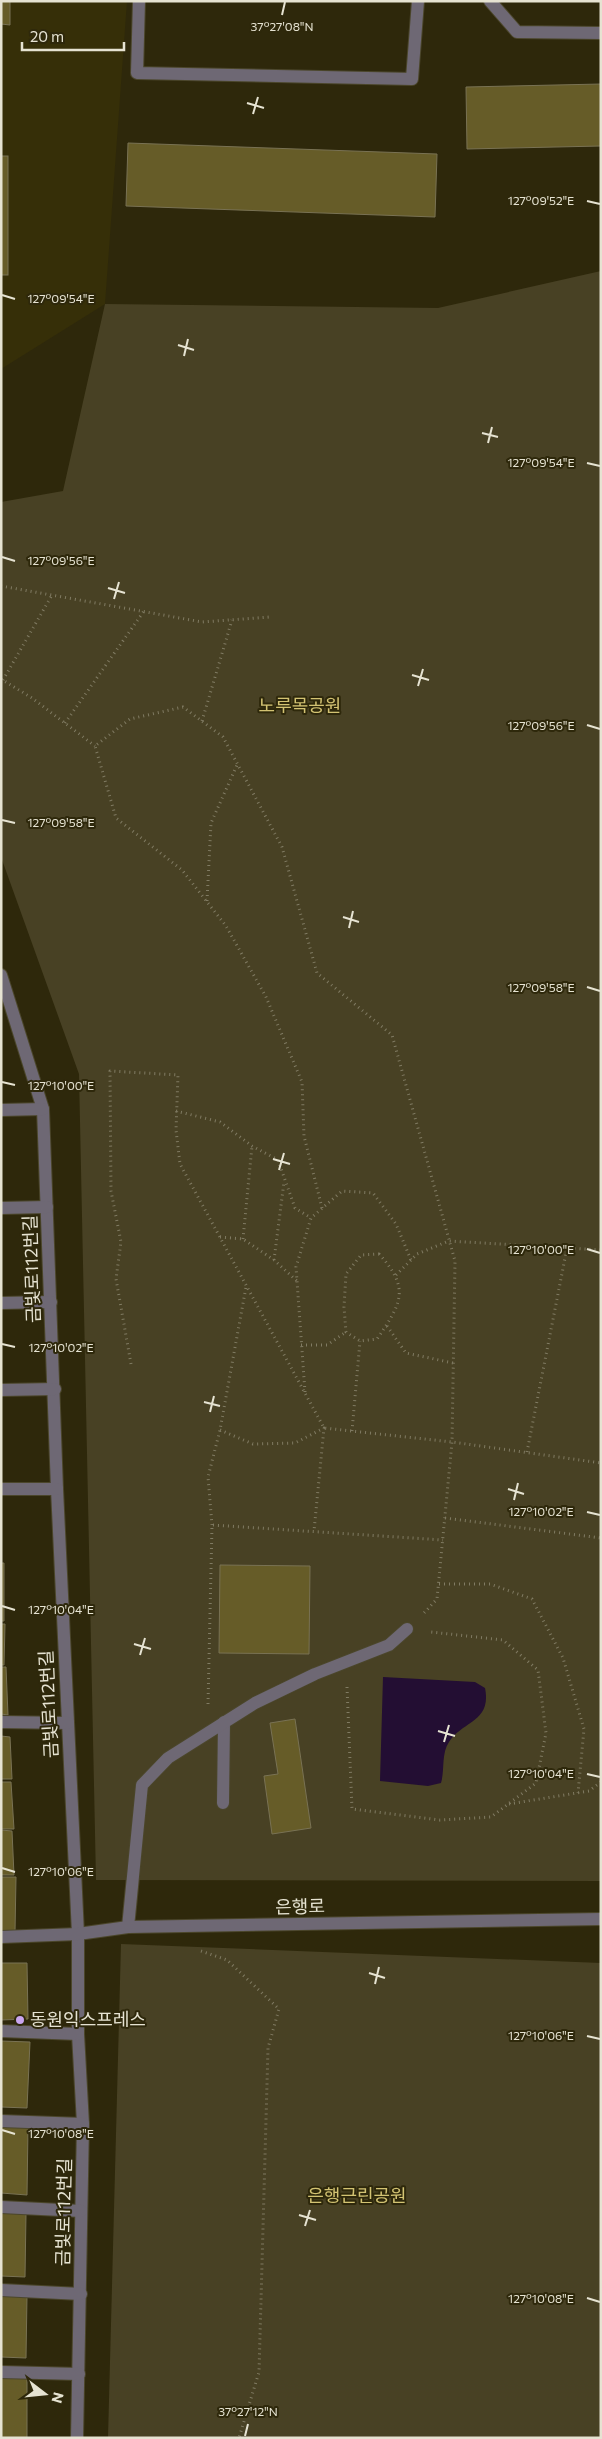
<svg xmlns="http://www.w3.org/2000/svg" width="602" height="2439" font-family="Commissioner,'Noto Sans KR',sans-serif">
<rect width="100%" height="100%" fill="#2e280b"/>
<path fill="#362f08" d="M 1,1 L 127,1 L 105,304 L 1,369 Z"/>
<g fill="#484124">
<path d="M 601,271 L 601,1881 L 96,1880 L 79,1074 L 1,857 L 1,502 L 63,491 L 105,304 L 438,308 Z"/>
<path d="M 121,1944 L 601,1963 L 601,2438 L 108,2438 Z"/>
</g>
<path fill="#230e33" d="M 383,1677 L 475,1682 L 485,1688 C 492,1722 462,1721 449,1742 C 441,1754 445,1770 441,1783 L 428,1786 L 380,1781 Z"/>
<g fill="#665c28" stroke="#797254">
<path d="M 1,1 L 10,1 L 10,25 L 1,24 Z"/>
<path d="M 601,84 L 601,146 L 467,149 L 466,87 Z"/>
<path d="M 128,143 L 437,154 L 435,217 L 126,206 Z"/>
<rect x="1" y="156" width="7" height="119"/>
<path d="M 1,1533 L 1,1563 L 4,1563 L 4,1621 L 1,1621 Z"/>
<path d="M 220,1565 L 310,1566 L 309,1654 L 219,1653 Z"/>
<path d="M 1,1624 L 5,1624 L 4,1665 L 1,1665 Z"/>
<path d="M 1,1667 L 6,1667 L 8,1715 L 1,1714 Z"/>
<path d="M 295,1719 L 311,1828 L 272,1834 L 264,1776 L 278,1774 L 270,1723 Z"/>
<path d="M 1,1736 L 10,1737 L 12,1779 L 1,1779 Z"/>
<path d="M 1,1782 L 11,1782 L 14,1829 L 1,1829 Z"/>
<path d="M 1,1830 L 12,1831 L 14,1875 L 1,1875 Z"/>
<path d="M 1,1877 L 16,1877 L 15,1932 L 1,1931 Z"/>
<path d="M 1,1963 L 27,1963 L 28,2019 L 1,2020 Z"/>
<path d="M 1,2041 L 30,2042 L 27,2108 L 1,2107 Z"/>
<path d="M 1,2126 L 28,2127 L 27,2195 L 1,2193 Z"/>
<path d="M 1,2212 L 26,2213 L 25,2277 L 1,2276 Z"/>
<path d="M 1,2295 L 27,2296 L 26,2358 L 1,2357 Z"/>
<rect x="1" y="2378" width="26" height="60"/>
</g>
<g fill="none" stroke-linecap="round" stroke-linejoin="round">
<defs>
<g id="minor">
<path d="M 139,1 L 137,73 L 412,79 L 418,1"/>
<path d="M 490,1 L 517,32 L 601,33"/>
<path d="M 1,975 L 43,1109 L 57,1489 L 78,1934 L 78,2034 L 83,2124 L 77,2438"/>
<path d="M 1,1110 L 43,1109"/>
<path d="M 1,1208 L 47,1207"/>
<path d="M 1,1303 L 51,1302"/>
<path d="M 1,1390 L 55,1389"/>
<path d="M 1,1489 L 57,1489"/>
<path d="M 1,1722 L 68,1723"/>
<path d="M 223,1803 L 224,1722"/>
<path d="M 128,1927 L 142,1785 L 168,1758 L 255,1703 L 315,1674 L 389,1645 L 407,1629"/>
<path d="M 1,1937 L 78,1934 L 128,1927 L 601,1919"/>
<path d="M 1,2031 L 78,2034"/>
<path d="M 1,2121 L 83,2124"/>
<path d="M 1,2207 L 81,2211"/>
<path d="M 1,2290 L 81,2294"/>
<path d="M 1,2372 L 79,2374"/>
</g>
</defs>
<use href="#minor" stroke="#4b462b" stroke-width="14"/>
<g stroke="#807b63" stroke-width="3" stroke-dasharray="1 4" stroke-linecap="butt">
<path d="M 1,586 L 202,622 L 270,617"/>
<path d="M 1,679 L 32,698 L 95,746"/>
<path d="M 3,680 L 52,595"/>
<path d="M 202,721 L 232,620"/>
<path d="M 65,723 L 144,611"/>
<path d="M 207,901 L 211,823 L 237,765"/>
<path d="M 176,1111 L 220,1122 L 252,1146 L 278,1160 L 295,1208 L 311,1218"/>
<path d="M 322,1208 L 304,1136 L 302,1082 L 266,997 L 226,926 L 182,870 L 116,818 L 95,746 L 130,719 L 183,707 L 223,737 L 282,847 L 317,973 L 392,1035 L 455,1261 L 452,1442 L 437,1599 L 424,1613"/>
<path d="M 220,1237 L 243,1239 L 274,1260 L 297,1281"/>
<path d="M 243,1239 L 252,1146"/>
<path d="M 379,1254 C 411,1289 401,1304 377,1339 L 360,1341 L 346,1332 L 344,1307 L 346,1274 L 361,1255 Z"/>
<path d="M 274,1260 L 284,1182"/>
<path d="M 396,1275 L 417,1254 L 449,1241 L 601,1250"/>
<path d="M 387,1326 L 406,1353 L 453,1363"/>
<path d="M 301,1345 L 327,1345 L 346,1332"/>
<path d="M 131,1364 L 116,1279 L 121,1242 L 111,1191 L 110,1071 L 178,1075 L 176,1130 L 180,1164 L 324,1428 L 452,1442 L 601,1463"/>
<path d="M 305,1392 L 296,1267 L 311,1218 L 342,1191 L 373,1193 L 396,1224 L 411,1260"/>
<path d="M 220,1430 L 253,1444 L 295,1443 L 324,1428 L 314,1531"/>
<path d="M 352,1431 L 360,1341"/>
<path d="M 527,1452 L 567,1248"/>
<path d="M 445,1518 L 601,1538"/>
<path d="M 212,1525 L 208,1477 L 220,1430 L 246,1287"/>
<path d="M 439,1584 L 490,1584 L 532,1599 L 563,1658 L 584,1729 L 578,1793"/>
<path d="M 347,1687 L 352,1809 L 440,1820 L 491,1817 L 536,1783 L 546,1733 L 538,1670 L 503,1640 L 431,1632"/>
<path d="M 208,1704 L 212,1525 L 443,1540"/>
<path d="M 509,1804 L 589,1791 L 601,1782"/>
<path d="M 201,1951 L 227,1960 L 279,2009 L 268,2048 L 259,2372 L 239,2438"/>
</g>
<use href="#minor" stroke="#6e6874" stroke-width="12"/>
</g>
<path fill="none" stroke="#e6e3d2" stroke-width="2" d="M 282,15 L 285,2M 247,103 L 264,108M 253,114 L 258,97M 587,201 L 600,204M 2,295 L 15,299M 178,345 L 194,350M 184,356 L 188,339M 482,433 L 498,437M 488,443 L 492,427M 587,463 L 600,466M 2,557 L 15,561M 108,588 L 125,593M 114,599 L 119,582M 412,675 L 429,680M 418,686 L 423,669M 587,725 L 600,729M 2,820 L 15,823M 343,917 L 359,922M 349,928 L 353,911M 587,987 L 600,991M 2,1082 L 15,1085M 273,1159 L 290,1164M 279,1170 L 284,1153M 587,1249 L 600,1253M 2,1344 L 15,1347M 204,1402 L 220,1406M 210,1412 L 214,1396M 508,1489 L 524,1494M 514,1500 L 518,1483M 587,1512 L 600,1515M 2,1606 L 15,1610M 134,1644 L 151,1649M 140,1655 L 145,1638M 438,1731 L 455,1736M 444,1742 L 449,1725M 587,1774 L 600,1777M 2,1868 L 15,1872M 369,1973 L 385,1978M 375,1984 L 379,1967M 587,2036 L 600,2039M 2,2130 L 15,2134M 299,2215 L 316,2220M 305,2226 L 310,2210M 587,2298 L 600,2302M 245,2436 L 248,2424"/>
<circle fill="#c9a5ee" stroke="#2e280b" stroke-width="2" cx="20" cy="2020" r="5"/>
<g text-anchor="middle" stroke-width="4" stroke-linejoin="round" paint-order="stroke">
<g font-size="18" fill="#d3c373" stroke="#2e280b">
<text x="300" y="712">노루목공원</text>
<text x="357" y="2202">은행근린공원</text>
</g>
<g font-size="18" fill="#e6e3d2" stroke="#2e280b">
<text transform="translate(32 1269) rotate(-92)" y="6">금빛로112번길</text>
<text transform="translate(49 1704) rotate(-93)" y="6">금빛로112번길</text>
<text transform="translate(300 1907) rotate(-1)" y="6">은행로</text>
<text transform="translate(64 2212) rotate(-89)" y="6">금빛로112번길</text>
</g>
<g font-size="18" fill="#e6e3d2" stroke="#2e280b" text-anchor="start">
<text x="30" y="2026">동원익스프레스</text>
</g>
</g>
<g font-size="12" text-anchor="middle" fill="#e6e3d2" stroke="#2e280b" stroke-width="4" stroke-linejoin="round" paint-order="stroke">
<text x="282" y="31">37°27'08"N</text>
<text x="541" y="205">127°09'52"E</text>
<text x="61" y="303">127°09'54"E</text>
<text x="541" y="467">127°09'54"E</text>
<text x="61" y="565">127°09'56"E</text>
<text x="541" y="730">127°09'56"E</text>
<text x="61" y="827">127°09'58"E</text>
<text x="541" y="992">127°09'58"E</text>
<text x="61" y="1090">127°10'00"E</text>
<text x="541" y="1254">127°10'00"E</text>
<text x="61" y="1352">127°10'02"E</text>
<text x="541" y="1516">127°10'02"E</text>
<text x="61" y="1614">127°10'04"E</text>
<text x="541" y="1778">127°10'04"E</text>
<text x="61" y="1876">127°10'06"E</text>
<text x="541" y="2040">127°10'06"E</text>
<text x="61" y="2138">127°10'08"E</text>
<text x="541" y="2303">127°10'08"E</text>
<text x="248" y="2416">37°27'12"N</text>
</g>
<rect width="602" height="2439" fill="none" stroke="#e6e3d2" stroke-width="5"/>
<g transform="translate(45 2394) rotate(106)" stroke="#2e280b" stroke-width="4" paint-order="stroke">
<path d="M0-4L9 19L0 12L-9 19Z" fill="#e6e3d2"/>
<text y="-8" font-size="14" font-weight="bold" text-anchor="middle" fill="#e6e3d2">N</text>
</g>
<path d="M22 42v8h102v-8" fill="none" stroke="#e6e3d2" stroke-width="2.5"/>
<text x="30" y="42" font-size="15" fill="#e6e3d2" stroke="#2e280b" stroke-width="4" paint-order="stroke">20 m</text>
</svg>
